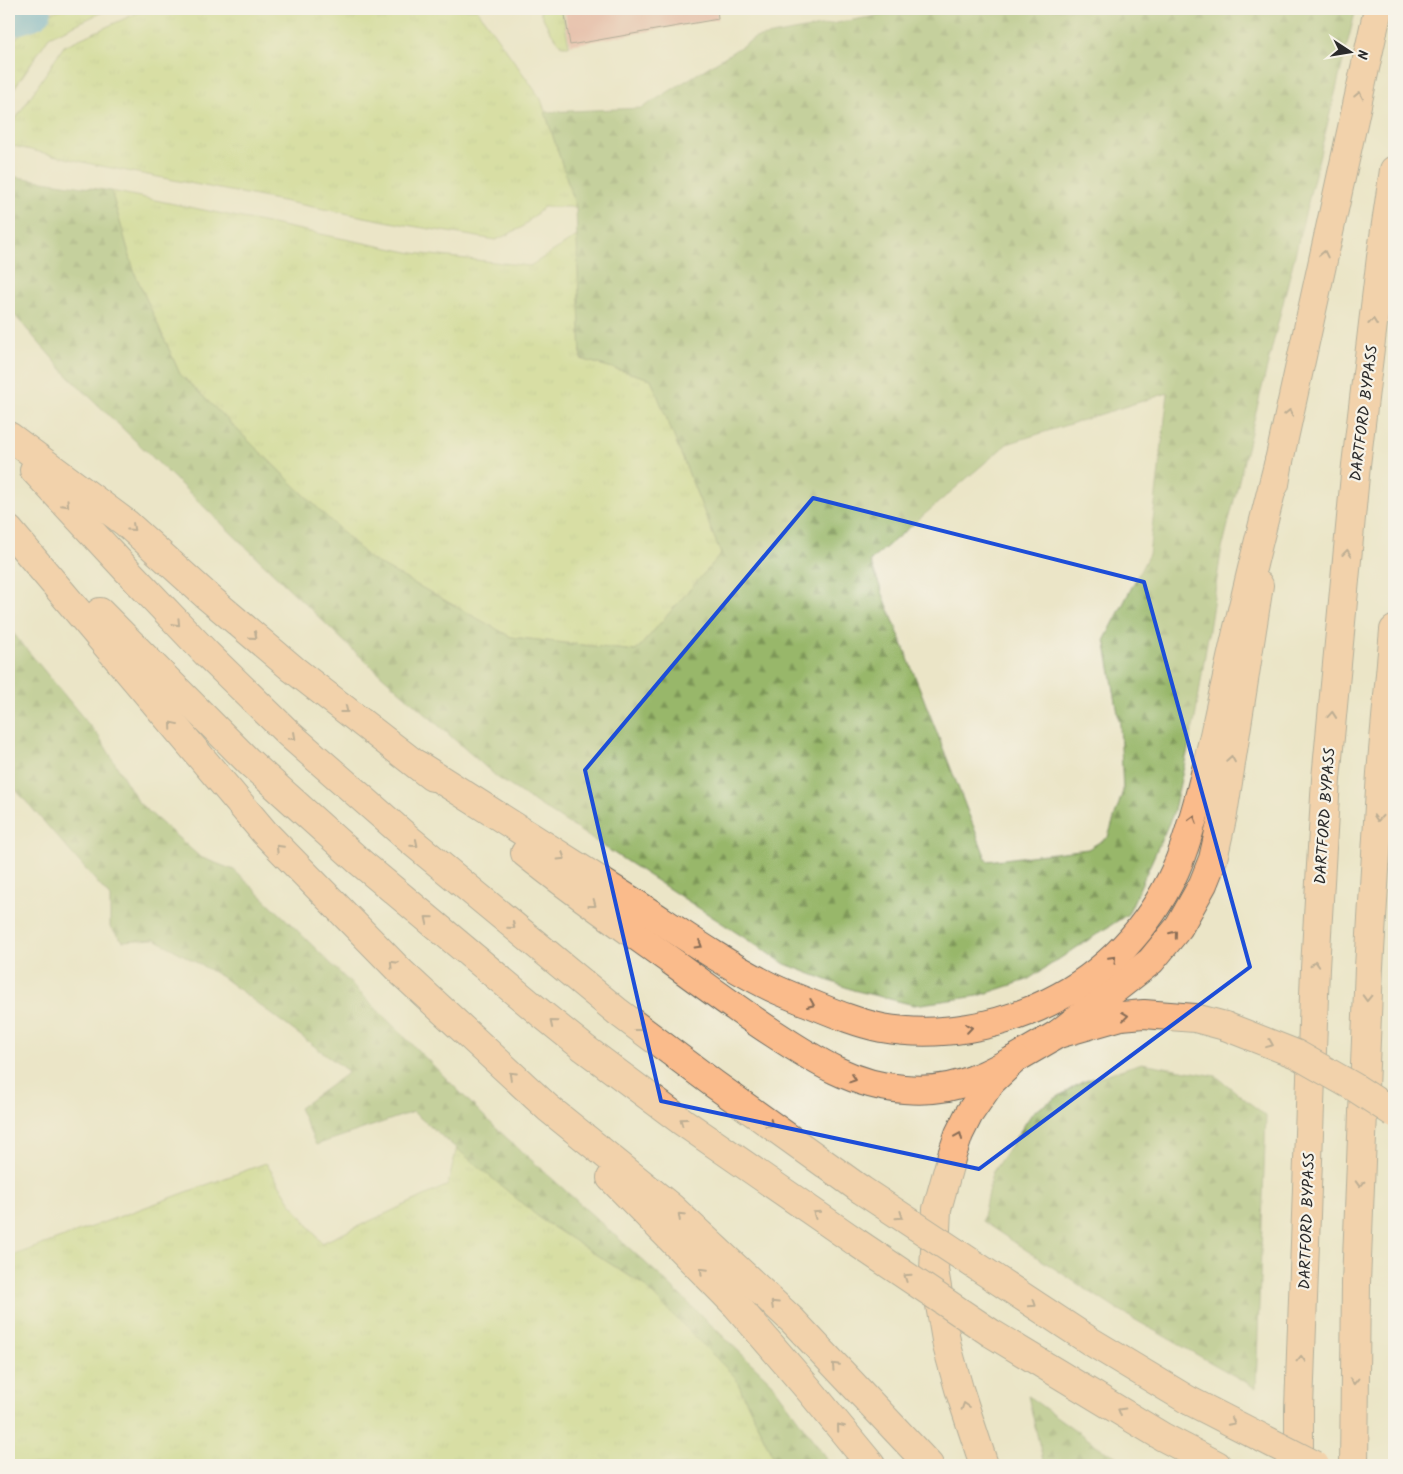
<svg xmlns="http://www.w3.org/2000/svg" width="1403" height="1474" font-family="Kalam,sans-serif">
<defs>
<pattern id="grass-tufts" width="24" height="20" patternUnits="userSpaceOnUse" patternTransform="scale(1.25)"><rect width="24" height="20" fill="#c0d67a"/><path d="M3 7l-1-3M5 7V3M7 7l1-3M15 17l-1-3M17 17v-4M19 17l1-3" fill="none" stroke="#a5b86a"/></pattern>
<pattern id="forest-firs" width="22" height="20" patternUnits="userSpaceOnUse" patternTransform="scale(1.25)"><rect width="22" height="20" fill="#98b76a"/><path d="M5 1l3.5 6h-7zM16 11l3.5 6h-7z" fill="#7c9557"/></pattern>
</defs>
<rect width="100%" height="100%" fill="#f7f3e8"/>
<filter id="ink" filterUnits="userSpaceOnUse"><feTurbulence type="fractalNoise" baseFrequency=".02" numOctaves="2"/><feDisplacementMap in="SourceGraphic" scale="10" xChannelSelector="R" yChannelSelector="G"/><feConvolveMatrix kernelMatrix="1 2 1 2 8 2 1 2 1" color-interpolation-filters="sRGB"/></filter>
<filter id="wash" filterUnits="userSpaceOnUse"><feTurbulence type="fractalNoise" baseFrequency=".0096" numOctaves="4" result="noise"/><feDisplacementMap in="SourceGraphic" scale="20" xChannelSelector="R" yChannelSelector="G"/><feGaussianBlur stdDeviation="1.12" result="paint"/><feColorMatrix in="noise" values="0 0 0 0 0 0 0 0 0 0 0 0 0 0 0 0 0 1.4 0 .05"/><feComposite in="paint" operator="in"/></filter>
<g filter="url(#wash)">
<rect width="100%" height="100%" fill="#ebe5c7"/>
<g fill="url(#grass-tufts)" stroke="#768052">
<path d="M 61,9 L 109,9 L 49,37 L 9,96 L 9,44 L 41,16 Z"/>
<path d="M 146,9 L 477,9 L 541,99 L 576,207 L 544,207 L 521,228 L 496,240 L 406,225 L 96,165 L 9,145 L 9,129 L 64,46 Z"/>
<path d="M 539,9 L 562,9 L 569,46 L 562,46 C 552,35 545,23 539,9 Z"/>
<path d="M 111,191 L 413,253 L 530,266 L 577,236 L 581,359 L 651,379 L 721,554 L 636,651 L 511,637 L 370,559 L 180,374 L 135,274 Z"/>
<path d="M 457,1147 L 542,1220 L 642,1284 L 735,1377 L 777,1465 L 9,1465 L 9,1257 L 266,1163 L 291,1203 L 322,1243 L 448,1185 Z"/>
</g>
<g fill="url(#forest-firs)" stroke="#62714a" fill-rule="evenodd">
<path d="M 913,9 L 1356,9 L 1221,553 L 1195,719 L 1173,814 L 1128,914 L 1027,980 L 978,996 L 914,1005 L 853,990 L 785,964 L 498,778 L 353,650 L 68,376 L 9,309 L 9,176 L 111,191 L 135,274 L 180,374 L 370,559 L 511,637 L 636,651 L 721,554 L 651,379 L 581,359 L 576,207 L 545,112 L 642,108 L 755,38 ZM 1168,393 L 1149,554 L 1105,639 L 1120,725 L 1123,791 L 1108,837 L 1088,849 L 987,861 L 870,561 L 1007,444 Z"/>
<path d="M 9,628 L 100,738 L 139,803 L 200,857 L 234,870 L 294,927 L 498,1130 L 658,1274 L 772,1383 L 831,1465 L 777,1465 L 735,1377 L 642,1284 L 542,1220 L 413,1112 L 316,1145 L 299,1108 L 349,1072 L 222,977 L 155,939 L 123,941 L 110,927 L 110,897 L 9,782 Z"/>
<path d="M 1142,1063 L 1216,1076 L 1266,1116 L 1256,1388 L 1116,1309 L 982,1221 L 992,1173 L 1033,1112 L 1082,1082 Z"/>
<path d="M 1028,1396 L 1099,1447 L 1132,1465 L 1044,1465 Z"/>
</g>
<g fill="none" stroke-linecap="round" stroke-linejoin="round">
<path stroke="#57a8d1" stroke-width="42" d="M 9,16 L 31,9"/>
</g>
<g id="blocks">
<path fill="#e39a92" d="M 564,9 L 717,9 L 718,19 L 570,45 Z"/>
</g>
</g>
<g filter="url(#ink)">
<use href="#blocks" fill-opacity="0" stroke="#6e6c62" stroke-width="1"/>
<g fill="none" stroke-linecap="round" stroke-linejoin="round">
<defs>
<g id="trunk">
<path d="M 1275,484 L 1279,461 L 1378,9"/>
<path d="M 1058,1034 L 1151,961 L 1179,927 L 1203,884 L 1213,859 L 1223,814 L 1259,585"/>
<path d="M 984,1465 L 959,1389 L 947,1346 L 934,1270 L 937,1209 L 952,1155 L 959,1134 L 969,1114 L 991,1082 L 1015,1059 L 1058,1034 L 1121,1016 L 1144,1014 L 1195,1018 L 1225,1026"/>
<path d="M 1299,1465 L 1299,1408 L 1315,968 L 1326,779 L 1356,465 L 1381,257 L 1394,170"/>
<path d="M 1354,1465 L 1356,1283 L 1369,967 L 1381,773 L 1394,630"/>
</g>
<g id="motorway">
<path d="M 9,436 L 126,523 L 208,597 L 293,669 L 432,777"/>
<path d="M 34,470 L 125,568 L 207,654 L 289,734 L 410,840 L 618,1012 L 714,1084 L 860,1189"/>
<path d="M 9,530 L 264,832 L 401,972 L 548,1108 L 672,1208 L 793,1321 L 929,1465"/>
<path d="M 100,612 L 248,761 L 360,862 L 543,1015 L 584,1048 L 683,1122 L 856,1242"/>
<path d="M 418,765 C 487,809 556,852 624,896 C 671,926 716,959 765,984 C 780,992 797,998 814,1005 C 836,1014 858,1023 882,1028 C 938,1038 999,1027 1049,1002 C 1106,974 1149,928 1175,871 C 1183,853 1189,833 1194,815 C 1207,772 1215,729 1225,686 C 1241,610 1260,535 1279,461"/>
<path d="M 525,853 C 573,892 624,927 674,963 C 707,987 739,1011 773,1033 C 814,1060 854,1086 904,1089 C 927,1091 953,1088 974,1079 C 988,1074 1002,1066 1015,1059"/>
<path d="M 611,1178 L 737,1306 L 811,1392 L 871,1465"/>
<path d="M 993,1277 L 1090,1341 L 1188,1400"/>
<path d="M 991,1333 L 1163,1437 L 1217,1465"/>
</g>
</defs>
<use href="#trunk" stroke="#6e6c62" stroke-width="30"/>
<use href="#motorway" stroke="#6e6c62" stroke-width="30"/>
<use href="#trunk" stroke="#fabb8b" stroke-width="28"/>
<use href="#motorway" stroke="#fabb8b" stroke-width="28"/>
<defs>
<path id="trunk-bridge" d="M 1225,1026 L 1296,1054 L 1354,1087 L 1394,1113"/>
<g id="motorway-bridge">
<path d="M 860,1189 L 993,1277"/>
<path d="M 856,1242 L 991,1333"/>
<path d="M 1188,1400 L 1315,1465"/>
</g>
</defs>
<use href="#trunk-bridge" stroke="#6e6c62" stroke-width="30" stroke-linecap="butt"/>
<use href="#motorway-bridge" stroke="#6e6c62" stroke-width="30" stroke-linecap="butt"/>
<use href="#trunk-bridge" stroke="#fabb8b" stroke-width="28"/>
<use href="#motorway-bridge" stroke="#fabb8b" stroke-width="28"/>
</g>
<defs><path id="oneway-chevron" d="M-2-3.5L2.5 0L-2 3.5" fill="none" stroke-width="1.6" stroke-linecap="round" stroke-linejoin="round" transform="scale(1.25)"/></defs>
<g stroke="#886c56">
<use href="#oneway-chevron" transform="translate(1359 95) rotate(-78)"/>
<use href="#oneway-chevron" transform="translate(1324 254) rotate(-78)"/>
<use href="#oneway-chevron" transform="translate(1373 322) rotate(-83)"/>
<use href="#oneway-chevron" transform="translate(1289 413) rotate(-78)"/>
<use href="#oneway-chevron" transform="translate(66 504) rotate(47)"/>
<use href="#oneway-chevron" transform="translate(132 528) rotate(42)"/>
<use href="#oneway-chevron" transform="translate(1347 553) rotate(-84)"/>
<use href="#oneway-chevron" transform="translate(177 623) rotate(46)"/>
<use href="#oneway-chevron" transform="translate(254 636) rotate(40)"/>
<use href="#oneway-chevron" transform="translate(345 710) rotate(38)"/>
<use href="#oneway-chevron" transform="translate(1332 715) rotate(-85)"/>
<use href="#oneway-chevron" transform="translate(173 725) rotate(-130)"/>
<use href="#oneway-chevron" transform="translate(293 737) rotate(42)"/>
<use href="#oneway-chevron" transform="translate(1231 759) rotate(-81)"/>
<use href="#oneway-chevron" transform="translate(1378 818) rotate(94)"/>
<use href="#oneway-chevron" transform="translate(1193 819) rotate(-74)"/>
<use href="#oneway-chevron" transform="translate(415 844) rotate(40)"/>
<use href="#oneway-chevron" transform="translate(279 848) rotate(-134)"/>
<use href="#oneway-chevron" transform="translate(562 857) rotate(32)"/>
<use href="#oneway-chevron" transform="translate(593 904) rotate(37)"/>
<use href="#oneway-chevron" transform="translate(428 919) rotate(-140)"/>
<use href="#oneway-chevron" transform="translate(512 926) rotate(40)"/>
<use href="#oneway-chevron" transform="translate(1174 934) rotate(-51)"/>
<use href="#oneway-chevron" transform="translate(699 945) rotate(31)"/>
<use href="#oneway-chevron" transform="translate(1113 959) rotate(-47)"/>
<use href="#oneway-chevron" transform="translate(393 964) rotate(-134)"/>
<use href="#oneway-chevron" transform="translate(1315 964) rotate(-87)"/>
<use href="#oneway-chevron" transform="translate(1367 998) rotate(92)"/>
<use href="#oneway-chevron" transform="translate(811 1004) rotate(23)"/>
<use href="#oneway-chevron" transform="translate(1125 1016) rotate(-7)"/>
<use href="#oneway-chevron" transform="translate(553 1023) rotate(-141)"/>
<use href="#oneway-chevron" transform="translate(639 1028) rotate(37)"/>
<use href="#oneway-chevron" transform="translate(969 1028) rotate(-8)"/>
<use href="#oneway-chevron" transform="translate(1270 1044) rotate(22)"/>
<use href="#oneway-chevron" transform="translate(512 1075) rotate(-137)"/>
<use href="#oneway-chevron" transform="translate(853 1079) rotate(19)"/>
<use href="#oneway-chevron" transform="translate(683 1121) rotate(-144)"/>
<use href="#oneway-chevron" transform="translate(770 1124) rotate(36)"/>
<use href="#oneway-chevron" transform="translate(959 1136) rotate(-67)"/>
<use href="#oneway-chevron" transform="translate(1360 1184) rotate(92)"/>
<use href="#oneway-chevron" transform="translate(816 1214) rotate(-145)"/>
<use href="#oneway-chevron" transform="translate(681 1216) rotate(-137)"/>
<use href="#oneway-chevron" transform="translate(900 1216) rotate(34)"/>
<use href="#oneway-chevron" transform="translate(703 1271) rotate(-135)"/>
<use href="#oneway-chevron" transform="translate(907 1277) rotate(-146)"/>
<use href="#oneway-chevron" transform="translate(774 1304) rotate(-137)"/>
<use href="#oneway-chevron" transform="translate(1033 1304) rotate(33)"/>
<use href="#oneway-chevron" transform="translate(1301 1359) rotate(-88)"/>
<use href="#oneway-chevron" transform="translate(835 1366) rotate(-133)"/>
<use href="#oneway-chevron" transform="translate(1354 1381) rotate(91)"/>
<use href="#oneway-chevron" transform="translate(965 1406) rotate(-108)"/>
<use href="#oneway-chevron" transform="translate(1121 1411) rotate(-149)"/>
<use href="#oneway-chevron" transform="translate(1232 1422) rotate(27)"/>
<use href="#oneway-chevron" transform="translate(840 1427) rotate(-129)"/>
</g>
</g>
<path d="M0 0H1403V1474H0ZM 813,498 L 1144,582 L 1250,967 L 979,1169 L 661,1101 L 585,770 Z" fill="#ebe5c7" fill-opacity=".55" fill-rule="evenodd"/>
<path fill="none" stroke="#1d4ed8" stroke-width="4" stroke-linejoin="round" d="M 813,498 L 1144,582 L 1250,967 L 979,1169 L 661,1101 L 585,770 Z"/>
<g text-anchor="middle" stroke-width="4.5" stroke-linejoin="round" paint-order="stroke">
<g font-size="16" fill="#2b2b2b" stroke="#f7f3e8">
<text transform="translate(1363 413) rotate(-83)" y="6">DARTFORD BYPASS</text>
<text transform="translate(1324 816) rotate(-86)" y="6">DARTFORD BYPASS</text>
<text transform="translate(1306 1221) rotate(-88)" y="6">DARTFORD BYPASS</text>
</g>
</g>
<rect width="1403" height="1474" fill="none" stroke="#f7f3e8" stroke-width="30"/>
<g transform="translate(1350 52) rotate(102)" stroke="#f7f3e8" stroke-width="4" paint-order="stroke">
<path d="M0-4L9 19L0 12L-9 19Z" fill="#2b2b2b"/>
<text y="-8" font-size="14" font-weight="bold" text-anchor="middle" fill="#2b2b2b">N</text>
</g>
</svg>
